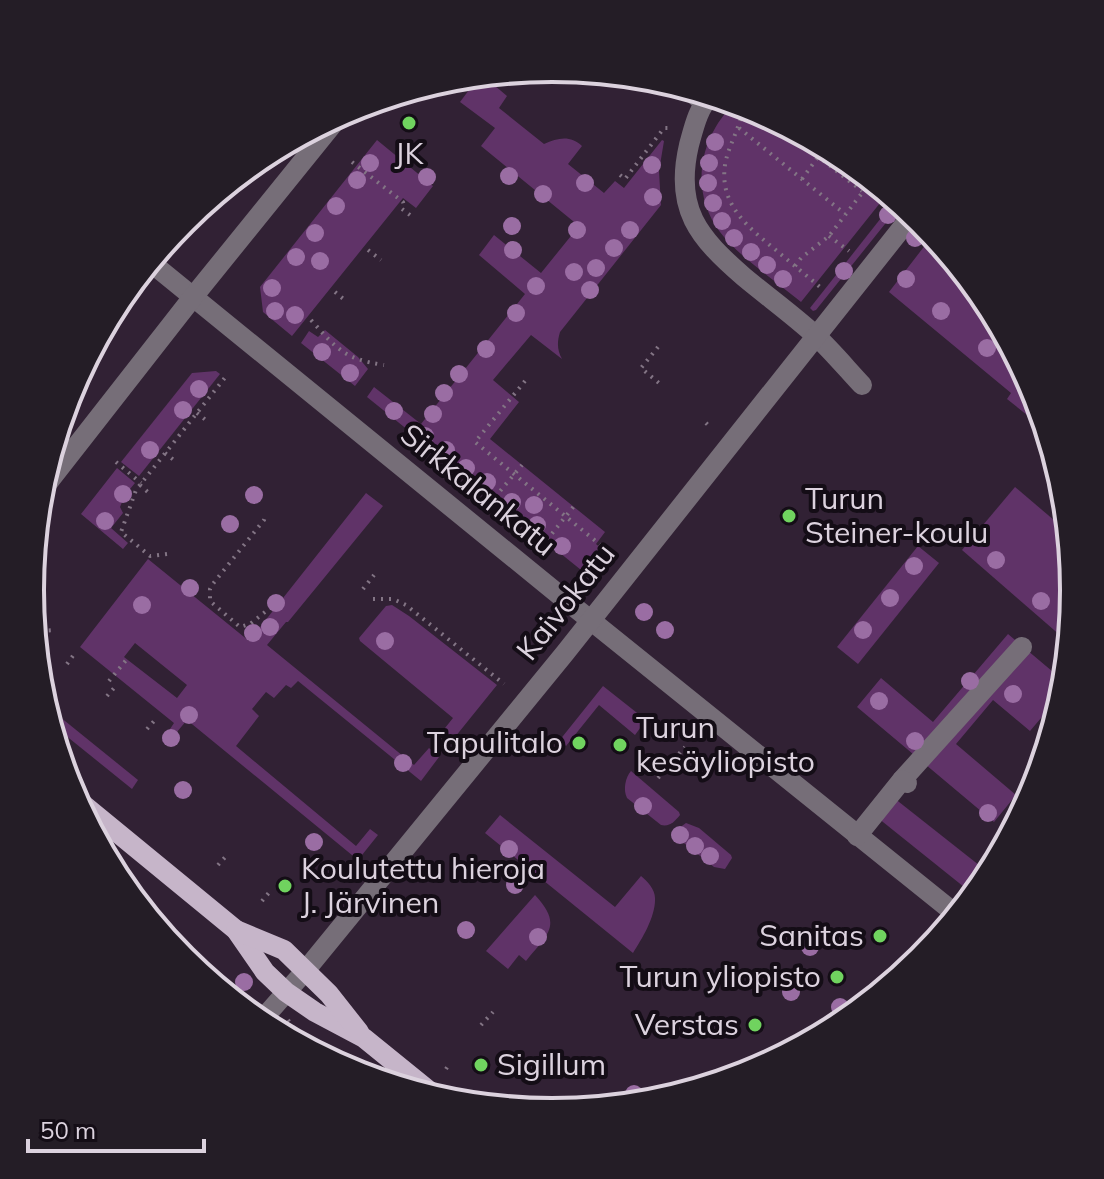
<svg xmlns="http://www.w3.org/2000/svg" width="1104" height="1179" font-family="Mulish,sans-serif">
<rect width="100%" height="100%" fill="#312134"/>
<g fill="#603368" fill-rule="evenodd">
<path d="M 481,74 L 507,96 L 499,108 L 544,144 C 558,138 570,135 582,146 L 568,164 L 604,193 L 615,181 L 624,188 L 662,140 L 664,141 L 659,171 L 661,205 L 560,332 C 557,342 557,350 562,359 L 531,335 L 493,380 L 519,402 L 490,439 L 605,532 L 596,544 L 604,551 L 586,574 L 367,397 L 374,387 L 421,424 L 525,294 L 479,255 L 494,235 L 541,273 L 579,226 L 481,146 L 495,128 L 460,102 L 472,86 L 468,82 L 473,75 Z"/>
<path d="M 736,102 L 752,107 L 842,156 L 888,193 L 801,302 C 777,282 738,256 720,232 C 689,191 699,136 736,102 Z"/>
<path d="M 377,140 L 433,186 L 416,208 L 403,198 L 292,336 L 263,312 L 260,287 Z"/>
<path d="M 231,181 L 181,244 L 170,236 L 183,220 Z"/>
<path d="M 896,199 L 901,204 L 816,310 L 813,311 L 810,308 Z"/>
<path d="M 933,235 L 986,300 L 1034,390 L 1047,431 L 1007,399 L 1011,393 L 889,292 Z"/>
<path d="M 325,330 L 358,357 L 368,369 L 355,386 L 301,343 L 309,331 L 318,337 Z"/>
<path d="M 216,371 L 220,374 L 139,476 L 121,462 L 192,373 Z"/>
<path d="M 117,468 L 135,483 L 125,495 L 120,507 L 123,513 L 111,528 L 128,543 L 123,549 L 81,514 Z"/>
<path d="M 1015,487 L 1068,532 L 1074,590 L 1069,643 L 962,550 Z"/>
<path d="M 366,493 L 383,506 L 288,622 L 286,622 L 267,645 L 414,765 L 429,748 L 439,757 L 421,781 L 298,681 L 291,688 L 286,685 L 274,698 L 266,692 L 252,709 L 259,716 L 236,746 L 356,846 L 370,829 L 378,835 L 358,860 L 187,720 L 166,745 L 162,741 L 174,723 L 80,647 L 148,559 L 249,641 ZM 135,643 L 187,685 L 177,698 L 124,657 Z"/>
<path d="M 918,546 L 939,563 L 858,664 L 837,647 Z"/>
<path d="M 392,605 L 409,616 L 497,685 L 451,742 L 441,733 L 453,718 L 360,641 L 359,638 L 386,606 Z"/>
<path d="M 1008,634 L 1065,682 L 1064,691 L 1030,731 L 993,700 L 956,744 L 1016,795 L 994,822 L 857,707 L 881,678 L 933,722 Z"/>
<path d="M 603,686 L 646,720 L 635,735 L 599,705 L 566,746 L 559,741 Z"/>
<path d="M 44,704 L 138,780 L 132,789 L 49,722 Z"/>
<path d="M 631,771 L 679,812 L 680,815 C 675,821 670,827 661,825 L 627,798 C 623,790 625,778 631,771 Z"/>
<path d="M 894,798 L 989,873 L 974,895 L 878,818 Z"/>
<path d="M 500,815 L 615,907 L 641,876 C 647,881 655,889 655,898 C 656,916 642,939 633,953 L 485,833 Z"/>
<path d="M 686,823 L 699,828 L 731,855 L 732,858 L 725,869 L 714,867 L 675,836 L 675,831 Z"/>
<path d="M 535,895 C 563,925 548,934 526,961 L 519,955 L 508,969 L 486,951 Z"/>
</g>
<g fill="none" stroke-linecap="round" stroke-linejoin="round">
<g stroke="#837585" stroke-width="4" stroke-dasharray="2 6" stroke-linecap="butt">
<path d="M 524,70 L 540,84"/>
<path d="M 738,104 C 744,115 761,122 773,121"/>
<path d="M 742,111 C 739,131 728,146 725,165 C 719,205 749,228 777,251 C 791,263 806,275 820,287"/>
<path d="M 773,121 L 862,191"/>
<path d="M 739,128 L 845,214"/>
<path d="M 352,162 L 403,202 L 404,206"/>
<path d="M 620,175 L 625,179 L 664,128 L 672,128"/>
<path d="M 802,179 L 818,157"/>
<path d="M 402,209 L 414,218"/>
<path d="M 829,236 L 849,251"/>
<path d="M 368,250 L 381,260"/>
<path d="M 795,266 L 801,258 L 829,236 L 872,180"/>
<path d="M 335,292 L 347,302"/>
<path d="M 311,320 C 337,349 344,359 384,365"/>
<path d="M 658,347 L 641,368 L 659,383"/>
<path d="M 525,381 L 475,442 L 609,552"/>
<path d="M 197,413 L 207,421"/>
<path d="M 706,423 L 709,426"/>
<path d="M 165,453 L 175,461"/>
<path d="M 116,462 L 141,483"/>
<path d="M 140,485 L 150,494"/>
<path d="M 490,503 L 522,465"/>
<path d="M 542,546 L 574,506"/>
<path d="M 167,554 L 150,556 L 121,532 L 136,490 L 227,375"/>
<path d="M 363,589 L 374,575"/>
<path d="M 373,599 L 393,599 L 406,605 L 504,684"/>
<path d="M 265,612 L 250,624 L 240,627 L 210,601 L 210,589 L 212,585 L 264,520 L 266,514"/>
<path d="M 34,627 L 40,631 L 56,630"/>
<path d="M 67,664 L 75,653"/>
<path d="M 109,681 L 127,659"/>
<path d="M 107,696 L 115,687"/>
<path d="M 147,729 L 155,720"/>
<path d="M 658,778 L 685,747"/>
<path d="M 218,865 L 228,854"/>
<path d="M 262,901 L 272,889"/>
<path d="M 160,931 L 168,922"/>
<path d="M 288,1020 L 297,1033 L 325,1057"/>
<path d="M 481,1025 L 493,1012"/>
<path d="M 446,1069 L 448,1066"/>
</g>
<g stroke="#766e78" stroke-width="20">
<path d="M 683,86 L 704,102"/>
<path d="M 711,95 C 698,108 694,127 689,145 C 674,209 698,237 744,277 C 768,297 793,315 816,336 C 832,351 847,369 862,385"/>
<path d="M 149,261 L 563,598 L 957,915"/>
<path d="M 39,494 L 193,297 L 341,114"/>
<path d="M 902,780 L 1022,647"/>
<path d="M 857,836 L 902,780 L 907,783"/>
<path d="M 260,1022 L 305,971 L 565,653 L 913,214"/>
</g>
<g stroke="#c6b5c9" stroke-width="20">
<path d="M 74,797 L 236,930 L 265,972 L 286,992 L 315,1012 L 364,1038 L 438,1098"/>
<path d="M 236,930 L 284,950 L 329,994 L 359,1032"/>
</g>
</g>
<g fill="#9a6da3">
<circle cx="715" cy="142" r="9"/>
<circle cx="370" cy="163" r="9"/>
<circle cx="709" cy="163" r="9"/>
<circle cx="652" cy="165" r="9"/>
<circle cx="509" cy="176" r="9"/>
<circle cx="427" cy="177" r="9"/>
<circle cx="357" cy="180" r="9"/>
<circle cx="585" cy="183" r="9"/>
<circle cx="708" cy="183" r="9"/>
<circle cx="543" cy="194" r="9"/>
<circle cx="653" cy="197" r="9"/>
<circle cx="713" cy="203" r="9"/>
<circle cx="336" cy="206" r="9"/>
<circle cx="888" cy="215" r="9"/>
<circle cx="722" cy="221" r="9"/>
<circle cx="512" cy="226" r="9"/>
<circle cx="577" cy="230" r="9"/>
<circle cx="630" cy="230" r="9"/>
<circle cx="315" cy="233" r="9"/>
<circle cx="734" cy="238" r="9"/>
<circle cx="915" cy="238" r="9"/>
<circle cx="614" cy="248" r="9"/>
<circle cx="513" cy="250" r="9"/>
<circle cx="751" cy="252" r="9"/>
<circle cx="296" cy="257" r="9"/>
<circle cx="320" cy="261" r="9"/>
<circle cx="767" cy="265" r="9"/>
<circle cx="596" cy="268" r="9"/>
<circle cx="844" cy="271" r="9"/>
<circle cx="574" cy="272" r="9"/>
<circle cx="783" cy="279" r="9"/>
<circle cx="906" cy="279" r="9"/>
<circle cx="536" cy="286" r="9"/>
<circle cx="272" cy="288" r="9"/>
<circle cx="590" cy="290" r="9"/>
<circle cx="275" cy="311" r="9"/>
<circle cx="941" cy="311" r="9"/>
<circle cx="516" cy="313" r="9"/>
<circle cx="295" cy="315" r="9"/>
<circle cx="987" cy="348" r="9"/>
<circle cx="486" cy="349" r="9"/>
<circle cx="322" cy="352" r="9"/>
<circle cx="350" cy="373" r="9"/>
<circle cx="459" cy="374" r="9"/>
<circle cx="199" cy="389" r="9"/>
<circle cx="444" cy="393" r="9"/>
<circle cx="183" cy="410" r="9"/>
<circle cx="394" cy="411" r="9"/>
<circle cx="433" cy="414" r="9"/>
<circle cx="425" cy="436" r="9"/>
<circle cx="150" cy="450" r="9"/>
<circle cx="446" cy="450" r="9"/>
<circle cx="466" cy="468" r="9"/>
<circle cx="487" cy="482" r="9"/>
<circle cx="123" cy="494" r="9"/>
<circle cx="254" cy="495" r="9"/>
<circle cx="512" cy="502" r="9"/>
<circle cx="534" cy="505" r="9"/>
<circle cx="105" cy="521" r="9"/>
<circle cx="230" cy="524" r="9"/>
<circle cx="537" cy="525" r="9"/>
<circle cx="562" cy="546" r="9"/>
<circle cx="996" cy="560" r="9"/>
<circle cx="914" cy="566" r="9"/>
<circle cx="190" cy="588" r="9"/>
<circle cx="890" cy="598" r="9"/>
<circle cx="1041" cy="601" r="9"/>
<circle cx="276" cy="603" r="9"/>
<circle cx="142" cy="605" r="9"/>
<circle cx="644" cy="612" r="9"/>
<circle cx="270" cy="627" r="9"/>
<circle cx="665" cy="630" r="9"/>
<circle cx="863" cy="630" r="9"/>
<circle cx="253" cy="633" r="9"/>
<circle cx="385" cy="641" r="9"/>
<circle cx="970" cy="681" r="9"/>
<circle cx="1013" cy="694" r="9"/>
<circle cx="879" cy="701" r="9"/>
<circle cx="189" cy="715" r="9"/>
<circle cx="171" cy="738" r="9"/>
<circle cx="915" cy="741" r="9"/>
<circle cx="403" cy="763" r="9"/>
<circle cx="183" cy="790" r="9"/>
<circle cx="643" cy="806" r="9"/>
<circle cx="988" cy="813" r="9"/>
<circle cx="680" cy="835" r="9"/>
<circle cx="314" cy="842" r="9"/>
<circle cx="695" cy="846" r="9"/>
<circle cx="509" cy="849" r="9"/>
<circle cx="710" cy="856" r="9"/>
<circle cx="515" cy="885" r="9"/>
<circle cx="466" cy="930" r="9"/>
<circle cx="538" cy="937" r="9"/>
<circle cx="810" cy="947" r="9"/>
<circle cx="244" cy="982" r="9"/>
<circle cx="791" cy="992" r="9"/>
<circle cx="840" cy="1007" r="9"/>
<circle cx="634" cy="1094" r="9"/>
</g>
<g fill="#70d35f" stroke="#140d16" stroke-width="3">
<circle cx="409" cy="123" r="8"/>
<circle cx="789" cy="516" r="8"/>
<circle cx="579" cy="743" r="8"/>
<circle cx="620" cy="745" r="8"/>
<circle cx="285" cy="886" r="8"/>
<circle cx="880" cy="936" r="8"/>
<circle cx="837" cy="977" r="8"/>
<circle cx="755" cy="1025" r="8"/>
<circle cx="481" cy="1065" r="8"/>
</g>
<g text-anchor="middle" stroke-width="8" stroke-linejoin="round" paint-order="stroke">
<g font-size="30" fill="#dcd2de" stroke="#140d16" text-anchor="start">
<text x="409" y="164" text-anchor="middle">JK</text>
<text x="805" y="509">Turun<tspan x="805" dy="34">Steiner-koulu</tspan></text>
<text x="636" y="738">Turun<tspan x="636" dy="34">kesäyliopisto</tspan></text>
<text x="563" y="753" text-anchor="end">Tapulitalo</text>
<text x="301" y="879">Koulutettu hieroja<tspan x="301" dy="34">J. Järvinen</tspan></text>
<text x="864" y="946" text-anchor="end">Sanitas</text>
<text x="821" y="987" text-anchor="end">Turun yliopisto</text>
<text x="739" y="1035" text-anchor="end">Verstas</text>
<text x="497" y="1075">Sigillum</text>
</g>
<g font-size="30" fill="#dcd2de" stroke="#140d16">
<text transform="translate(478 490) rotate(39)" y="10">Sirkkalankatu</text>
<text transform="translate(566 602) rotate(-52)" y="10">Kaivokatu</text>
</g>
</g>
<path d="M0 0H1104V1179H0ZM44 590a508 508 0 1 1 1016 0a508 508 0 1 1-1016 0Z" fill="#241d26" fill-rule="evenodd"/>
<path fill="none" stroke="#dcd2de" stroke-width="4" d="M44 590a508 508 0 1 1 1016 0a508 508 0 1 1-1016 0Z"/>
<path d="M28 1139v12h176v-12" fill="none" stroke="#dcd2de" stroke-width="4"/>
<text x="40" y="1139" font-size="24" fill="#dcd2de" stroke="#140d16" stroke-width="6" paint-order="stroke">50 m</text>
</svg>
